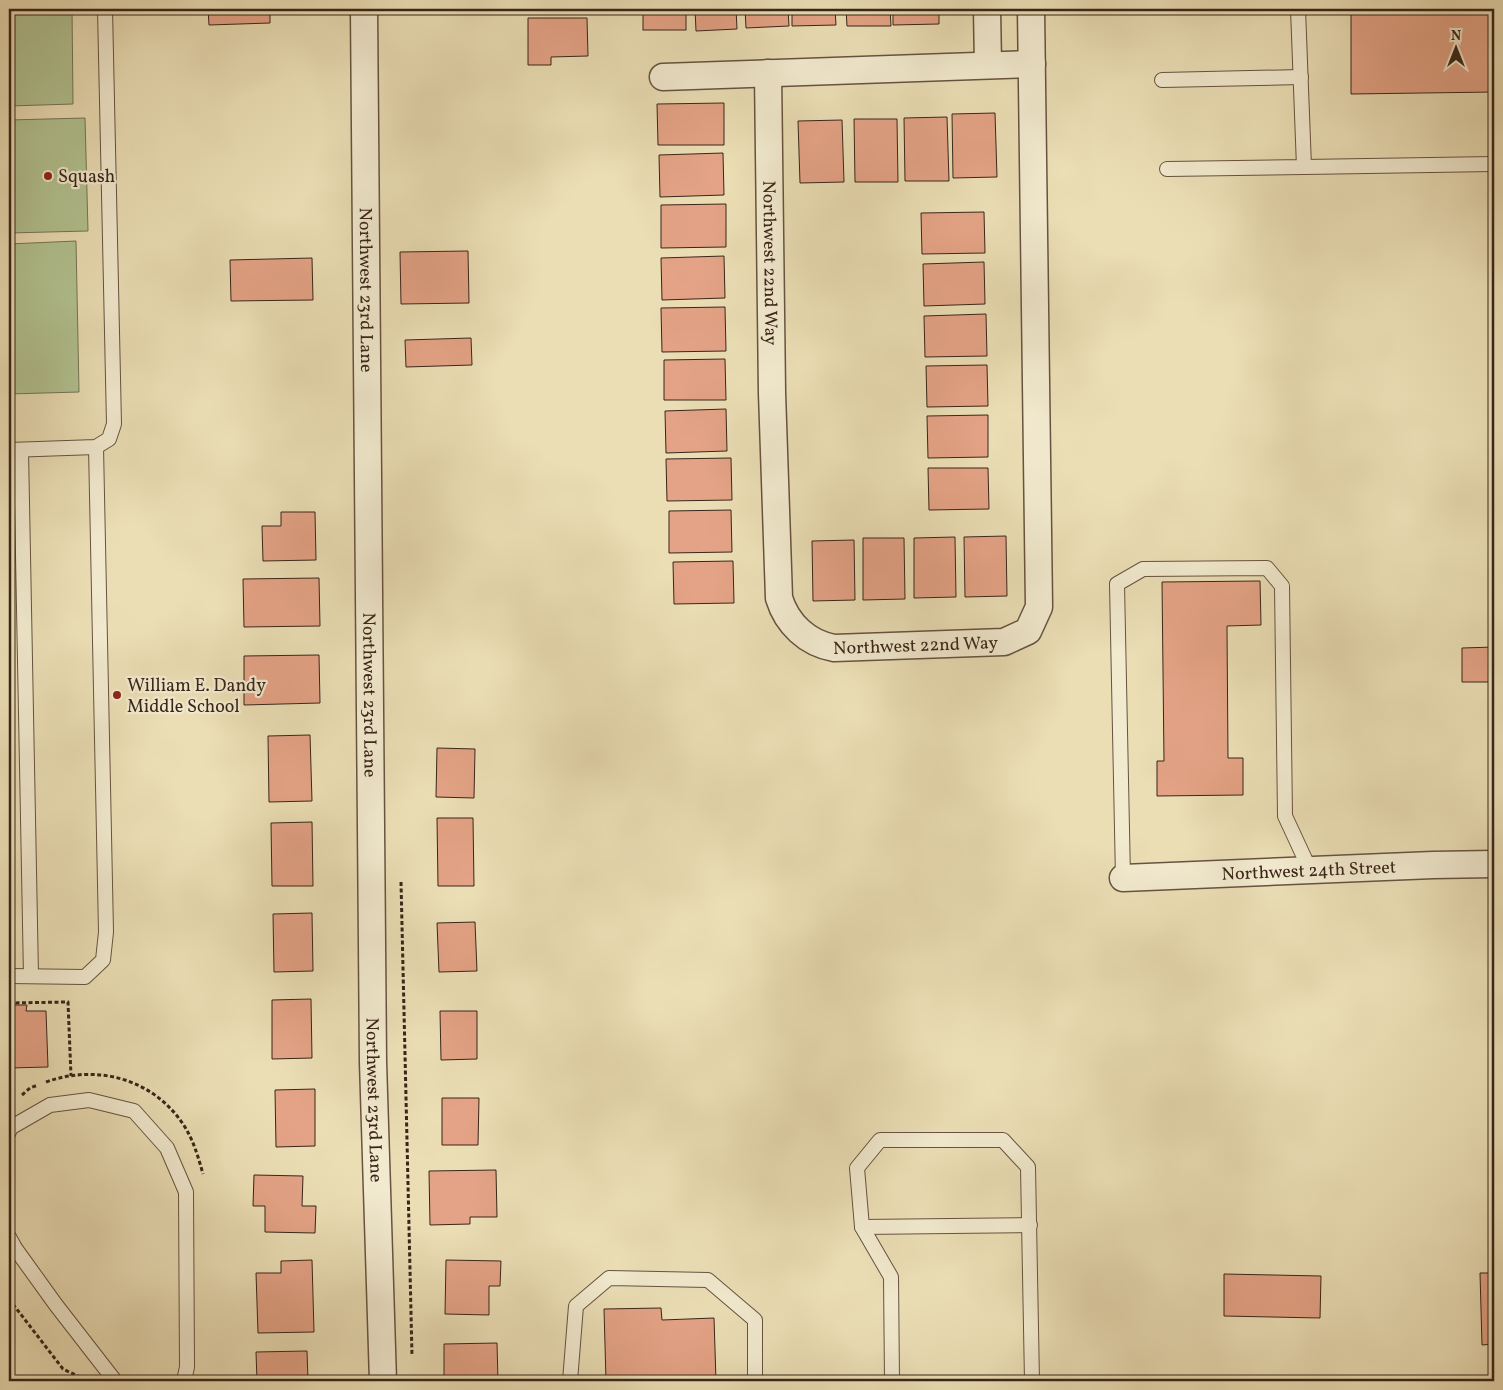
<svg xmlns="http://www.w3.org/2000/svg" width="1503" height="1390" font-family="Vollkorn,serif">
<rect width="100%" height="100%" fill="#ebdeb5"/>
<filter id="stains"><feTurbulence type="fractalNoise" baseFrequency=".004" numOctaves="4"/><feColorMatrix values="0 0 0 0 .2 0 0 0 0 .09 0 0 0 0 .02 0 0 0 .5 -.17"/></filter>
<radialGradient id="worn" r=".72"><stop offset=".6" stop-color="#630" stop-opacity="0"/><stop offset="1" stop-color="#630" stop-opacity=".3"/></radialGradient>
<g fill="#b2c291" stroke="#767455">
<path d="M 9,9 L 72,9 L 73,104 L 9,106 Z"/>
<path d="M 85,118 L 88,231 L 9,233 L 9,120 Z"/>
<path d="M 76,241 L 79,392 L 9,394 L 9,244 Z"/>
</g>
<g fill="#e4a386" stroke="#392519">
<path d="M 208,9 L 270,9 L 270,23 L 209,25 Z"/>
<rect x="279" y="9" width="51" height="1"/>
<rect x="643" y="9" width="43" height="21"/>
<path d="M 695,9 L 736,9 L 737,29 L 696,31 Z"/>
<path d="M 745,9 L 788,9 L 789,26 L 746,28 Z"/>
<path d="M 792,9 L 835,9 L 836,25 L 792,26 Z"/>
<path d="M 846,9 L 890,9 L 891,26 L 847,26 Z"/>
<path d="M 893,9 L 939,9 L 939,24 L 893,25 Z"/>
<path d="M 1351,9 L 1494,9 L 1494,92 L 1351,94 Z"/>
<path d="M 528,18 L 587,18 L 588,56 L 551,57 L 551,65 L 528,65 Z"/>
<path d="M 724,103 L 724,145 L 658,145 L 657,104 Z"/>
<path d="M 995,113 L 997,177 L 953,178 L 952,114 Z"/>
<path d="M 947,117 L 949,181 L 905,181 L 904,118 Z"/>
<path d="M 854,119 L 897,119 L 898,182 L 855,182 Z"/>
<path d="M 842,120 L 844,182 L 800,183 L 798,121 Z"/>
<path d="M 723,153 L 724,195 L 660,197 L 659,155 Z"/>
<path d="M 726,204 L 726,247 L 661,248 L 661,205 Z"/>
<path d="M 984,212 L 985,253 L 922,254 L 921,213 Z"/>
<path d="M 468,251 L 469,303 L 401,304 L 400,252 Z"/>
<path d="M 724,256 L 725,298 L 662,300 L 661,258 Z"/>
<path d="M 312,258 L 313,300 L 231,301 L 230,260 Z"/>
<path d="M 984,262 L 985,304 L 924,306 L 923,264 Z"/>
<path d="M 725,307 L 726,351 L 662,352 L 661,308 Z"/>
<path d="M 986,314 L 987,356 L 925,357 L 924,316 Z"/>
<path d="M 471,338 L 472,365 L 406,367 L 405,340 Z"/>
<path d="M 725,359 L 726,400 L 664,400 L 664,360 Z"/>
<path d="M 987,365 L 988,406 L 927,407 L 926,366 Z"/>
<path d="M 726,409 L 727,451 L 666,453 L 665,411 Z"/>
<path d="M 988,415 L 988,457 L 928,458 L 927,416 Z"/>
<path d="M 731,458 L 732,500 L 667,501 L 666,459 Z"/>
<path d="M 928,468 L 988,468 L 989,509 L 929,510 Z"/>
<path d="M 731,510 L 732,552 L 669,553 L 669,511 Z"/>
<path d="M 281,512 L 315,512 L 316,560 L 263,561 L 262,526 L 281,526 Z"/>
<path d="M 1006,536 L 1007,596 L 965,597 L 964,537 Z"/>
<path d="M 955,537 L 956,597 L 914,598 L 914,538 Z"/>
<path d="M 863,538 L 904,538 L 905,599 L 863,600 Z"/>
<path d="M 854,540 L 855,600 L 813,601 L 812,541 Z"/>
<path d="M 733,561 L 734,603 L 674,604 L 673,562 Z"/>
<path d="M 319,578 L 320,626 L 244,627 L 243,579 Z"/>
<path d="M 1260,581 L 1261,625 L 1227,626 L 1228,758 L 1243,758 L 1243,795 L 1157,796 L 1157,761 L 1164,761 L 1162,582 Z"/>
<path d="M 1494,647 L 1494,711 L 1493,711 L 1493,682 L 1462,682 L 1462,648 Z"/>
<path d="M 319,655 L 320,703 L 244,705 L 244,656 Z"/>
<path d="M 310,735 L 312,801 L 269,802 L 268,736 Z"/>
<path d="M 437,748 L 475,749 L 474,798 L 436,797 Z"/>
<path d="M 437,818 L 473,818 L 474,886 L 438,886 Z"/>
<path d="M 312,822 L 313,886 L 272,886 L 271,823 Z"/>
<path d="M 312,913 L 313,971 L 274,972 L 273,914 Z"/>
<path d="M 475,922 L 477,971 L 439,972 L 437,923 Z"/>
<path d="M 311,999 L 312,1058 L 272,1059 L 272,1000 Z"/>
<path d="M 9,1005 L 27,1005 L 26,1011 L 46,1011 L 48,1067 L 9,1068 Z"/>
<path d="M 440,1011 L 477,1011 L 477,1059 L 441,1060 Z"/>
<path d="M 315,1089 L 315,1146 L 276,1147 L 275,1090 Z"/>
<path d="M 442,1098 L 479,1098 L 478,1145 L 442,1145 Z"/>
<path d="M 496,1170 L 497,1217 L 470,1217 L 470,1224 L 430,1225 L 429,1171 Z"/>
<path d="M 254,1175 L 303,1176 L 302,1206 L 316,1206 L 315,1233 L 265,1232 L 265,1206 L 253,1206 Z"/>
<path d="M 1491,1195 L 1494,1195 L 1494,1227 L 1492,1227 Z"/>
<path d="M 312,1260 L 314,1332 L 258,1333 L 256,1273 L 281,1273 L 281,1261 Z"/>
<path d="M 446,1260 L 501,1261 L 500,1286 L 489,1286 L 489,1315 L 445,1314 Z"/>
<path d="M 1480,1273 L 1494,1273 L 1494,1344 L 1482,1345 Z"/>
<path d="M 1224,1274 L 1321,1276 L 1320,1318 L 1224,1316 Z"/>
<path d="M 661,1308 L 662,1320 L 714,1318 L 716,1381 L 606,1381 L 604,1309 Z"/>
<path d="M 497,1343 L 498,1381 L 444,1381 L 444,1344 Z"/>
<path d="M 307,1351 L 308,1380 L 320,1380 L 320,1381 L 257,1381 L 256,1352 Z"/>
</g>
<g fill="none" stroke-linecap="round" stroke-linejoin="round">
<defs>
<g id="service">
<path d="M 1162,80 L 1301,77"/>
<path d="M 1304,167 L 1494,164"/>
<path d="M 1167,169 L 1304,167 L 1298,9"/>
<path d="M 9,450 L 96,447 L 109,439 L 114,424 L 105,9"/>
<path d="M 21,450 L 31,976"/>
<path d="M 1123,878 L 1117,584 L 1143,569 L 1267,568 L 1282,586 L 1285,816 L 1310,870"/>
<path d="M 9,976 L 85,977 L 103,960 L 106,932 L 96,447"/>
<path d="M 9,1132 L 10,1128 L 50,1105 L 89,1100 L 134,1111 L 167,1148 L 186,1192 L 187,1367 L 184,1381"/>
<path d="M 862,1227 L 1030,1225"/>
<path d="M 9,1237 L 15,1248 L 56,1305 L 115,1381"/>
<path d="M 570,1381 L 576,1306 L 609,1278 L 708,1280 L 755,1320 L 755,1381"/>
<path d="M 892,1381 L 891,1277 L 862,1227 L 857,1168 L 880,1140 L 1003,1140 L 1028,1167 L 1032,1381"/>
</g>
<g id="minor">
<path id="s1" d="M 364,9 L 373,1062 L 383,1381"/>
<path d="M 987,9 L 988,65"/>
<path id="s2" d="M 768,73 L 772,393 L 779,598 C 787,624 807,643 834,648 L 1004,642 L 1028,631 L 1039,607 L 1031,9"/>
<path d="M 663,77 L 1032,64"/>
<path id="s3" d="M 1123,878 L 1433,865 L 1494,864"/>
</g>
</defs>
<use href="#service" stroke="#665340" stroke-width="16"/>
<use href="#minor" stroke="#665340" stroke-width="29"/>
<g stroke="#392519" stroke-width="3" stroke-dasharray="4 2.5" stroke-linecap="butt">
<path d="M 401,882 L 412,1356"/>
<path d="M 9,1003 L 68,1002 L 71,1076"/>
<path d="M 46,1082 C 96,1064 152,1078 183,1124 C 193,1139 198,1156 203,1174"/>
<path d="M 22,1095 L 30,1088 L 38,1085"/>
<path d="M 9,1299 L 63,1369 L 82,1378 L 85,1381"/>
</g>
<use href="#service" stroke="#f2eacf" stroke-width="14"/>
<use href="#minor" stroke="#f2eacf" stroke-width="26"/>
</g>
<g fill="#8f2418" stroke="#f2eacf" stroke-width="2">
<circle cx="48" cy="176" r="5"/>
<circle cx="117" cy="695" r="5"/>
</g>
<g text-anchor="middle" stroke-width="4.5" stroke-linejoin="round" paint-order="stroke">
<g font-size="18" fill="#392519" stroke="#f2eacf" text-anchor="start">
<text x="58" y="182">Squash</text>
<text x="127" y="691">William E. Dandy<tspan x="127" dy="21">Middle School</tspan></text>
</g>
<g font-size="18" fill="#392519" stroke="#f2eacf">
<text dy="6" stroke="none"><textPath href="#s2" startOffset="190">Northwest 22nd Way</textPath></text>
<text dy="6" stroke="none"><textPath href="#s1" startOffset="281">Northwest 23rd Lane</textPath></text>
<text dy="6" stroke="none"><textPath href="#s2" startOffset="685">Northwest 22nd Way</textPath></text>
<text dy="6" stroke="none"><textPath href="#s1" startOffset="686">Northwest 23rd Lane</textPath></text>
<text dy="6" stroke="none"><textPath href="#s3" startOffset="186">Northwest 24th Street</textPath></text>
<text dy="6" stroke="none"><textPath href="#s1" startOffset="1091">Northwest 23rd Lane</textPath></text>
</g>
</g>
<rect width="1503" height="1390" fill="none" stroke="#ebdeb5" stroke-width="30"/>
<rect x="10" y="10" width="1483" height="1370" fill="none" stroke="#392519" stroke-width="2.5"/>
<rect x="15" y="15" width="1473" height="1360" fill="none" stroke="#392519"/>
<g transform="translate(1456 48)" stroke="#f2eacf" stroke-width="4" paint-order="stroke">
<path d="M0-4L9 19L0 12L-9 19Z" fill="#392519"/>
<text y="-8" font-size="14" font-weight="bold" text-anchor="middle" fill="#392519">N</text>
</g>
<rect width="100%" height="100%" filter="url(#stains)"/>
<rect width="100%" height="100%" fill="url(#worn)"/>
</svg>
